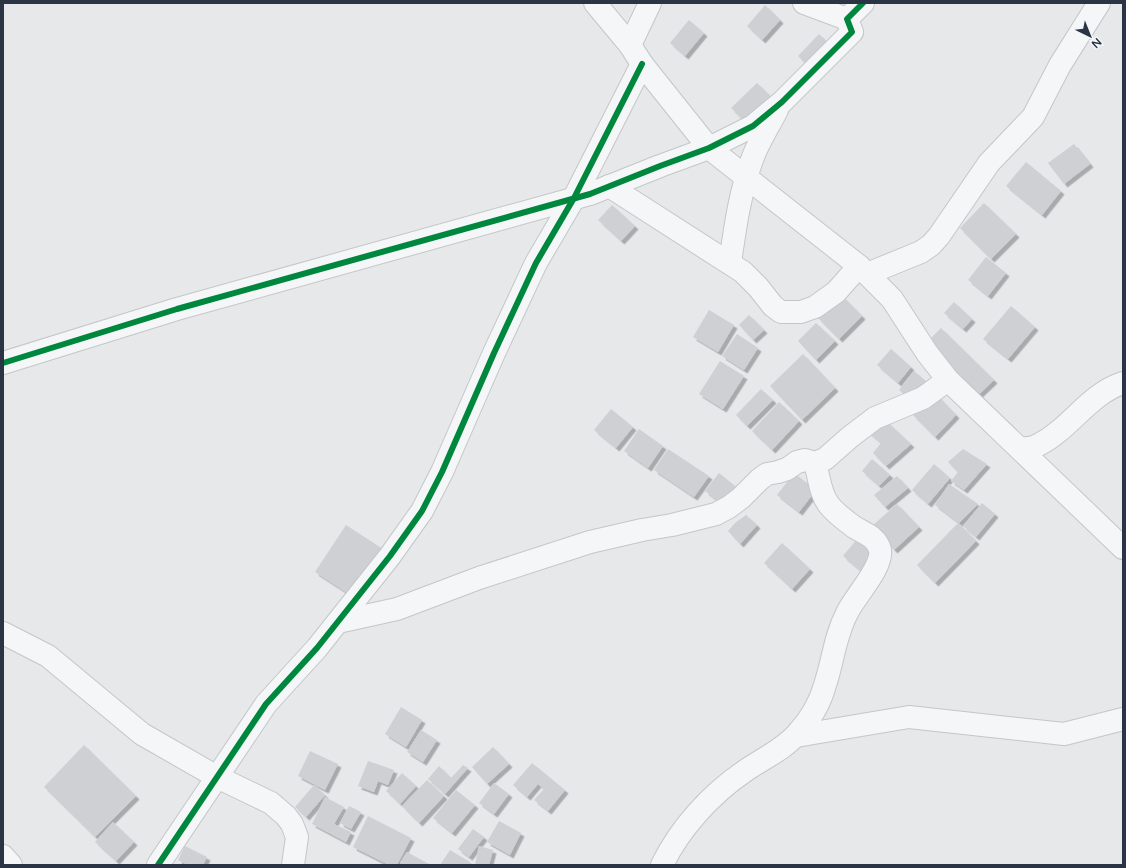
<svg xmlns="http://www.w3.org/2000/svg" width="1126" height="868" font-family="'Varela Round',sans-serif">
<defs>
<filter id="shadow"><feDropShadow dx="3.5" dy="3.5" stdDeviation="0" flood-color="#0004"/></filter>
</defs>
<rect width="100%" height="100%" fill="#e6e8ea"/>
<g fill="#ced0d3" filter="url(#shadow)">
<path d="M 765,5 L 780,20 L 762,40 L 747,26 Z"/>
<path d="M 689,20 L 704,33 L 685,56 L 670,43 Z"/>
<path d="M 819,34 L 833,47 L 812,70 L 798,56 Z"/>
<path d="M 757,83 L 775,101 L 749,126 L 731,108 Z"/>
<path d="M 1074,144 L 1090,164 L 1064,184 L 1048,163 Z"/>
<path d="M 1026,162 L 1061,191 L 1042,215 L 1006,186 Z"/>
<path d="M 984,203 L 1016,234 L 991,259 L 960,228 Z"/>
<path d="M 612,205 L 635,226 L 621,241 L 598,220 Z"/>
<path d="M 986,257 L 1006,273 L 988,296 L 968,280 Z"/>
<path d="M 842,296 L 862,316 L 839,339 L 818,318 Z"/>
<path d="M 954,302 L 972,319 L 963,329 L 944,313 Z"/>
<path d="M 1011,306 L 1035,327 L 1008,359 L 983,339 Z"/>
<path d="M 709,310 L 734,325 L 718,352 L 693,337 Z"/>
<path d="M 749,315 L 764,330 L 753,340 L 739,325 Z"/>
<path d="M 816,323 L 835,341 L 816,360 L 798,341 Z"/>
<path d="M 941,328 L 994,380 L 976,397 L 924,345 Z"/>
<path d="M 737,334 L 758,348 L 744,370 L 722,356 Z"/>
<path d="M 891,349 L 911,367 L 898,383 L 877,365 Z"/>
<path d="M 803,354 L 835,388 L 802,420 L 770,386 Z"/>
<path d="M 720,361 L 744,376 L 723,409 L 699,394 Z"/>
<path d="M 914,371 L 927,382 L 912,401 L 899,390 Z"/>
<path d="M 761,389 L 773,400 L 747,426 L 736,415 Z"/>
<path d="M 935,393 L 956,415 L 935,437 L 913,415 Z"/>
<path d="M 779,402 L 799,421 L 772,450 L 752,431 Z"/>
<path d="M 611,409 L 633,427 L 616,448 L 594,430 Z"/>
<path d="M 884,419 L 911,444 L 886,466 L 873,453 L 881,443 L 867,431 Z"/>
<path d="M 639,429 L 663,446 L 648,468 L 624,451 Z"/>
<path d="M 668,449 L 709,476 L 694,497 L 654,470 Z"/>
<path d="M 963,449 L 987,464 L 964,490 L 951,481 L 958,472 L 948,462 Z"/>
<path d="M 872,459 L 890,475 L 879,486 L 862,471 Z"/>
<path d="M 934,464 L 950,478 L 928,504 L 912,490 Z"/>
<path d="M 719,473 L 740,490 L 725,507 L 705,491 Z"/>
<path d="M 794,473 L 816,490 L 799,512 L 777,495 Z"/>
<path d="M 897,476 L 908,488 L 885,507 L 874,495 Z"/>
<path d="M 949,484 L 978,504 L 959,523 L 935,505 Z"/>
<path d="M 982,503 L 995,514 L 976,537 L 963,526 Z"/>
<path d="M 897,504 L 919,527 L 894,550 L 872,526 Z"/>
<path d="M 746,515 L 757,525 L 740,544 L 728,531 L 735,523 Z"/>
<path d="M 958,523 L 976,541 L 935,583 L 917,565 Z"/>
<path d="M 346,525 L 386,551 L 355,598 L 315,572 Z"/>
<path d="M 857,539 L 875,554 L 861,571 L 843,556 Z"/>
<path d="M 782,543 L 810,569 L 792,589 L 764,563 Z"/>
<path d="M 401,707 L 422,720 L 406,747 L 385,734 Z"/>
<path d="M 421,730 L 437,740 L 423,762 L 407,752 Z"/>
<path d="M 84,745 L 136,796 L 95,837 L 44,787 Z"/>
<path d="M 493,747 L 509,764 L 487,784 L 472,767 Z"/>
<path d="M 310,751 L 338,764 L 325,790 L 298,776 Z"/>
<path d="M 368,761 L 394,770 L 388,785 L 378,781 L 374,792 L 358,786 Z"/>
<path d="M 532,763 L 565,790 L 548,811 L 534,800 L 544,789 L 538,784 L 527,797 L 513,785 Z"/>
<path d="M 463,765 L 468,768 L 445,794 L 428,779 L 439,766 L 451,778 Z"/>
<path d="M 402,773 L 416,786 L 400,804 L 386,791 Z"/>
<path d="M 427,780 L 444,796 L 419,823 L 402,806 Z"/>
<path d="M 494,783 L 509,794 L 494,814 L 479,803 Z"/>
<path d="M 314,785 L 325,795 L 306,817 L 295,807 Z"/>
<path d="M 456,790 L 475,805 L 452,833 L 433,818 Z"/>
<path d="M 325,797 L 344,807 L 334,824 L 351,832 L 346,842 L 312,824 Z"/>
<path d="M 349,806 L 361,812 L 351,829 L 340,823 Z"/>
<path d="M 368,816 L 411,838 L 397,865 L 389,865 L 353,847 Z"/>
<path d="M 499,821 L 521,833 L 510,855 L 487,842 Z"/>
<path d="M 113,822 L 134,842 L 116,861 L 95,842 Z"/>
<path d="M 473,829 L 484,837 L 469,857 L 458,849 Z"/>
<path d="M 185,846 L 207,857 L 203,865 L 188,865 L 178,860 Z"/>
<path d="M 479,846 L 493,850 L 489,865 L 475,865 Z"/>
<path d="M 450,850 L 470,862 L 468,865 L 440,865 Z"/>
<path d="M 407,852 L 429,864 L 428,865 L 403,865 L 400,863 Z"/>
</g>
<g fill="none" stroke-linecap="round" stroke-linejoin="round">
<defs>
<g id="minor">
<path d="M 595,3 L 630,45 L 642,64 L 709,148 L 859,266 L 892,299 L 927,353 L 948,380 L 1123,548"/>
<path d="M 804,3 L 847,19"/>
<path d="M 630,45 L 650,3"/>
<path d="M 609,186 L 743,272 L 758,287 L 773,306 L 781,312 L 801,312 L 815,307 L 836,292 L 859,266"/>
<path d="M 730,263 C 735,228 740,191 753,157 C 759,141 769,126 777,110"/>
<path d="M 867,274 L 921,252 L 931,245 L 939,236 L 989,163 L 1033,117 L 1060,65 L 1099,3"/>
<path d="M 3,363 L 177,309 L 590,194 L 660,166 L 709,148 L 753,126 L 782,102 L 852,32 L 847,19 L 863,3"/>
<path d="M 1021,449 C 1026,448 1032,448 1036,446 C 1069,431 1088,394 1123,383"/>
<path d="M 338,622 L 397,609 L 479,578 L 590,542 L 642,530 L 672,525 L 716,514 L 729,507 L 741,498 L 760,479 L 767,474 L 778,472 L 787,469 L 797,462 L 805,460 L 815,463 L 825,459 L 850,437 L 875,418 L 923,398 L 948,380"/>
<path d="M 3,633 L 48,656 L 142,734 L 217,777 L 271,803 L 286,816 L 292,824 L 297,837 L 293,865"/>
<path d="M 796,736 L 909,717 L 1064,734 L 1123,719"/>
<path d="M 3,856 L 11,865"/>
<path d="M 158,865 L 266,704 L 317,648 L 390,556 L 422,511 L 442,472 L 494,353 L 536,263 L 574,198 L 642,64"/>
<path d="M 662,865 C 680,828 711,794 745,771 C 762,759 783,750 797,734 C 809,721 820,703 825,685 C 833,661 835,636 847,613 C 854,597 883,568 880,550 C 877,537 864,533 854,527 C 845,520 836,514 829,505 C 820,494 819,476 815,463"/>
</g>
</defs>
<use href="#minor" stroke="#c4c6c8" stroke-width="24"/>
<use href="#minor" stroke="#f5f6f7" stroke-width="22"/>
<defs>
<g id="cycleway">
<path d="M 3,363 L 177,309 L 590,194 L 660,166 L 709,148 L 753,126 L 782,102 L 852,32 L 847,19 L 863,3"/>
<path d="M 158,865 L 266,704 L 317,648 L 390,556 L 422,511 L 442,472 L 494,353 L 536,263 L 574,198 L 642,64"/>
</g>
</defs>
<use href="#cycleway" stroke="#f4f6f9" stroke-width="8"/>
<use href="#cycleway" stroke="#00873e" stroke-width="6"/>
</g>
<rect width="1126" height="868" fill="none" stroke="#2b3445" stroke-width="8"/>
<g transform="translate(1090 36) rotate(137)" stroke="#f4f6f9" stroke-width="3" paint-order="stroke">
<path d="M0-3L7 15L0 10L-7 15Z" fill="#2b3445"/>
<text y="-6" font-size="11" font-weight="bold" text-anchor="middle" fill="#2b3445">N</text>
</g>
</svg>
